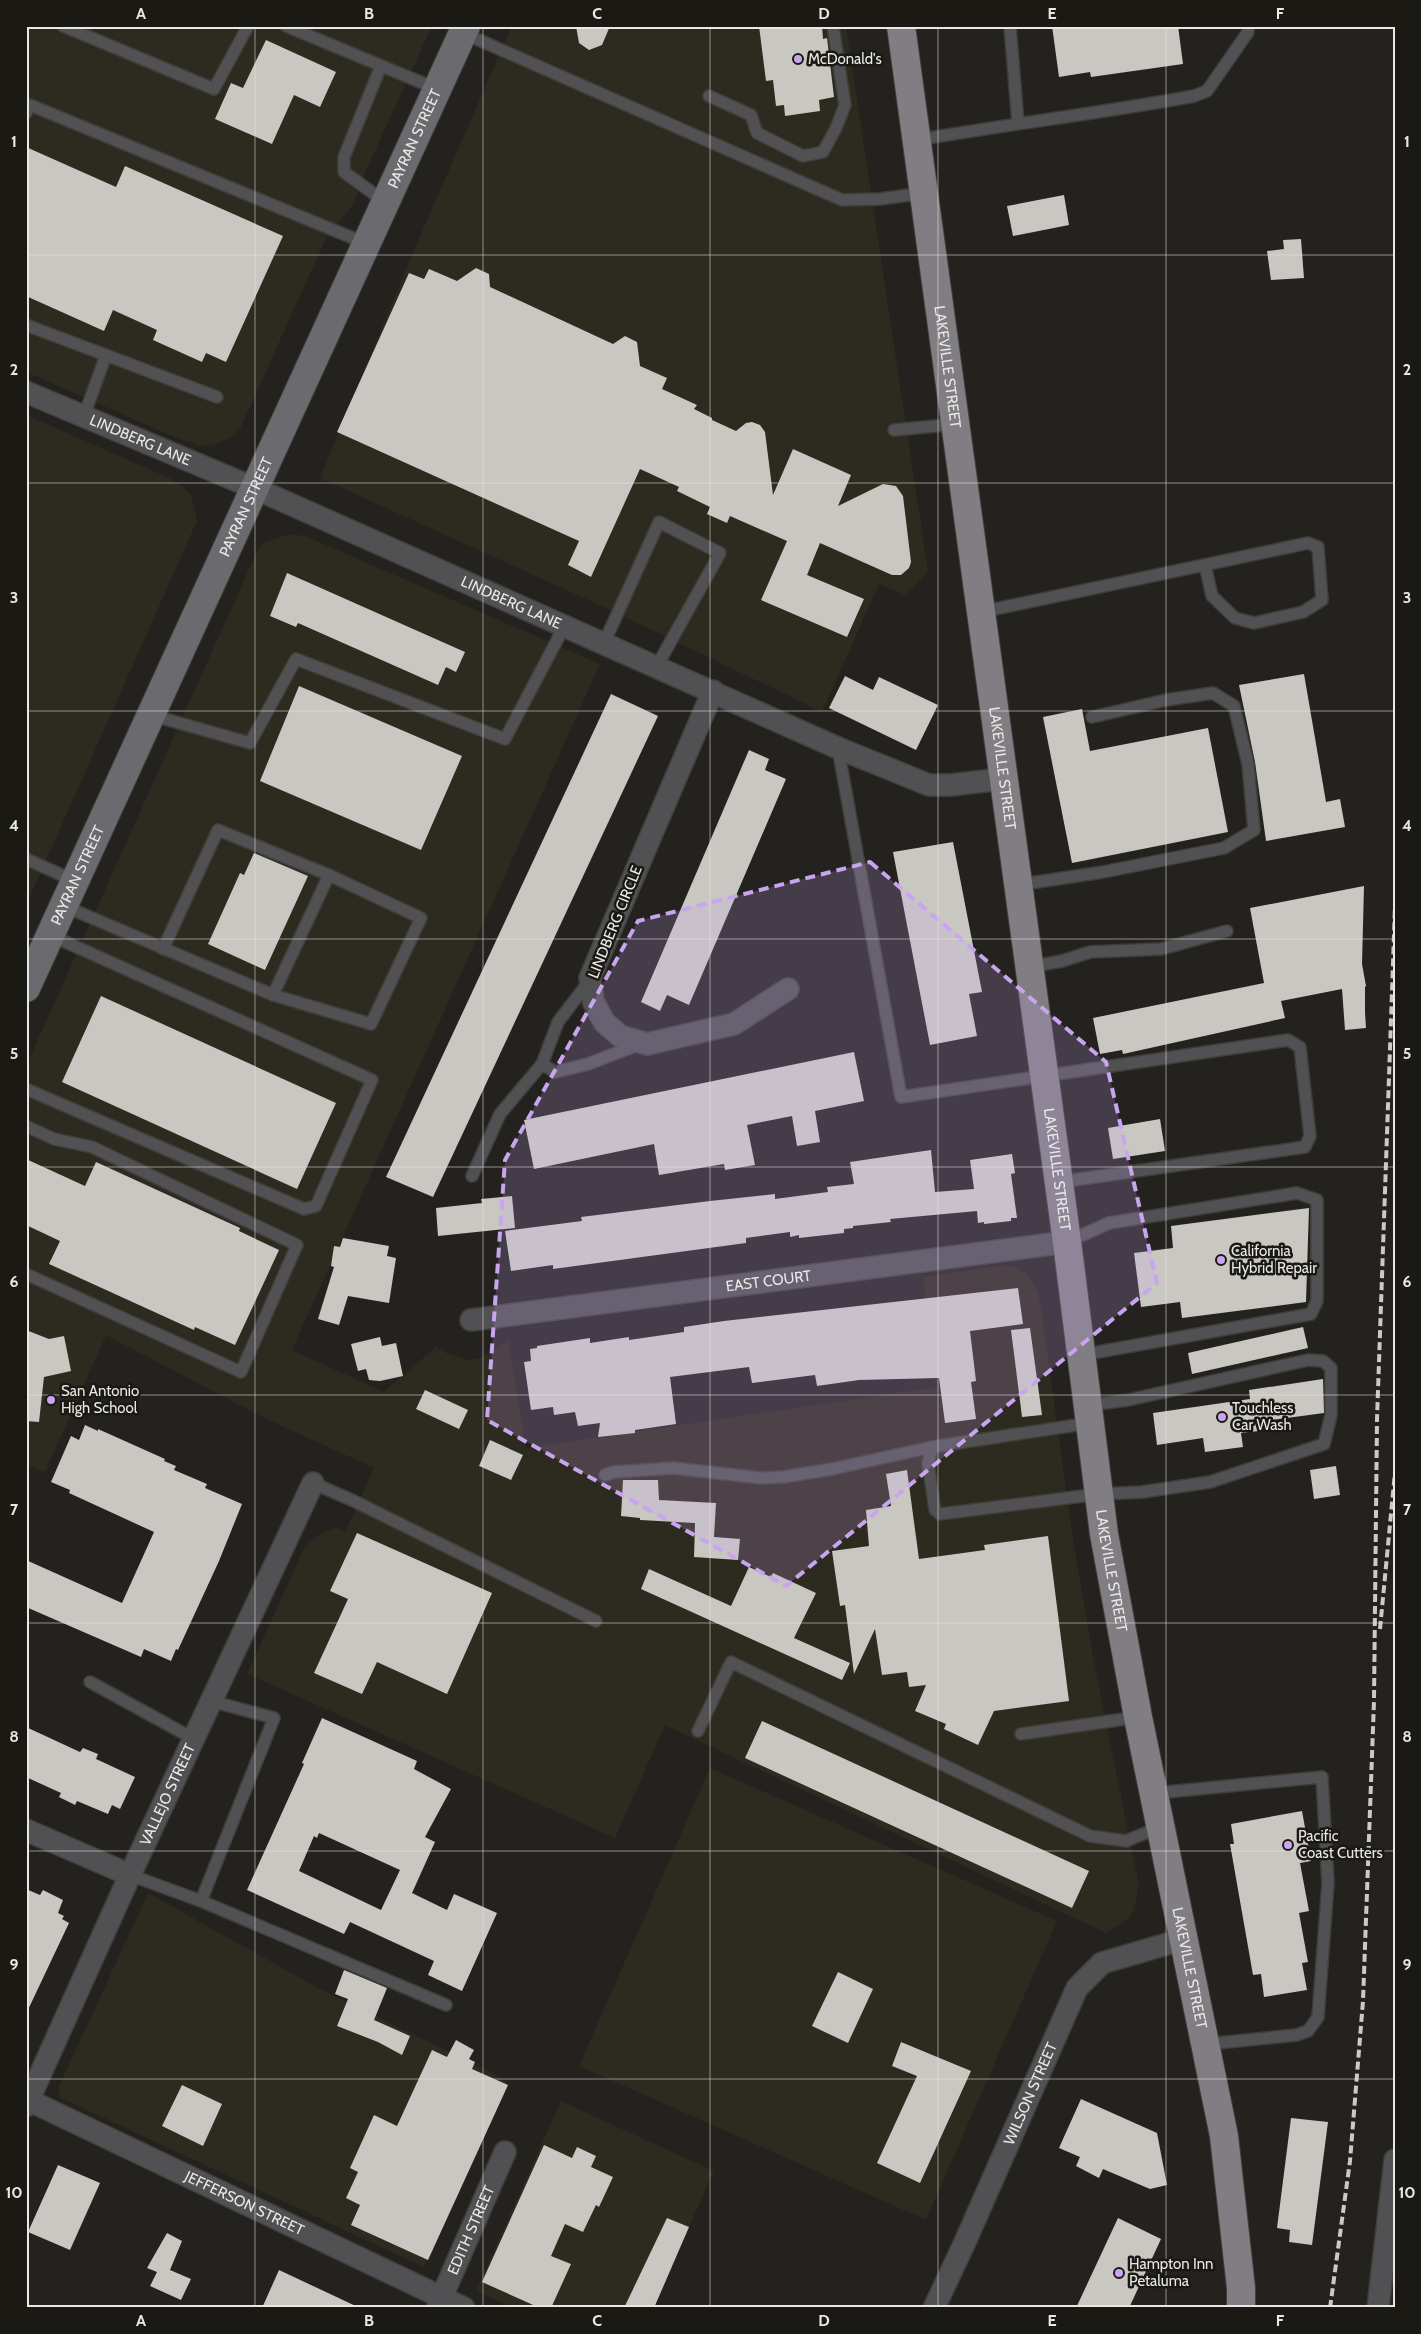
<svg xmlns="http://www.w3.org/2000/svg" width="1421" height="2334" font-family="Cabin,sans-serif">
<rect width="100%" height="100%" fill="#24221e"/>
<g fill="#2d2a1f">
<path d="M 26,26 L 432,26 L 365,173 L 353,205 L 327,236 L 240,429 L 231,438 L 212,445 L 200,446 L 181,440 L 26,372 Z"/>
<path d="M 512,26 L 846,26 L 928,571 L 906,595 L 879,584 L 822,712 L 608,609 L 320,478 L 417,243 Z"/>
<path d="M 26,415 L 167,477 L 182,486 L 191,495 L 197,521 L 26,905 Z"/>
<path d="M 289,534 L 305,536 L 600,664 L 292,1350 L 384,1392 L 436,1347 L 446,1353 L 467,1360 L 478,1358 L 509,1341 L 526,1448 L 936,1387 L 923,1277 L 1004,1265 L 1016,1267 L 1026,1273 L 1038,1292 L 1041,1308 L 1074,1546 L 1095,1666 L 1139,1885 L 1134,1909 L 1130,1917 L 1121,1924 L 1106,1933 L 665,1725 L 615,1838 L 247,1674 L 304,1548 L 320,1534 L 335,1527 L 345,1532 L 374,1468 L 262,1417 L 106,1335 L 45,1472 L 26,1465 L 26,1066 L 258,549 L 265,542 Z"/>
<path d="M 710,1768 L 1057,1921 L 926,2220 L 579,2066 Z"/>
<path d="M 148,1893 L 322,1990 L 507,2080 L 424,2267 L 61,2098 L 58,2093 L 60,2084 Z"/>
<path d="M 561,2101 L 714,2171 L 653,2308 L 514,2308 L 476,2291 Z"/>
</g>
<g fill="#c9c7c1" fill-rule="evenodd">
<path d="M 576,26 L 610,26 L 602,45 L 589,50 L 579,43 Z"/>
<path d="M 759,26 L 822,26 L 823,39 L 827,38 L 834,97 L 819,100 L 820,111 L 785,116 L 784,105 L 776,106 L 773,80 L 766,81 Z"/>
<path d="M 1052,26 L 1178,26 L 1183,64 L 1091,77 L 1090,72 L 1059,77 Z"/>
<path d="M 266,40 L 336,72 L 320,107 L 294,95 L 272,144 L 215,119 L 231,83 L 243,88 Z"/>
<path d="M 26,147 L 116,187 L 125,166 L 283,236 L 226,362 L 206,353 L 202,362 L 153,340 L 157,330 L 113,310 L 104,331 L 26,296 Z"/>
<path d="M 1064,195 L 1069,225 L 1013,236 L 1007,206 Z"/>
<path d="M 1301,239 L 1304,278 L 1271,280 L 1267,251 L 1284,249 L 1283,240 Z"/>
<path d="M 476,268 L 489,274 L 490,287 L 613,344 L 625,336 L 637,342 L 640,366 L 667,378 L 662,389 L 697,405 L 694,409 L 712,418 L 712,420 L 736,431 L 746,423 L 752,422 L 760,425 L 765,432 L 773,495 L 793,449 L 851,475 L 838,506 L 883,484 L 896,486 L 903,496 L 911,562 L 909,568 L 901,575 L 892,575 L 820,543 L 807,575 L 864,599 L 847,637 L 761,600 L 787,541 L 730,516 L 727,523 L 707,514 L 710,507 L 677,491 L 679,487 L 640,469 L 591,577 L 568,565 L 579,541 L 337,432 L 409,273 L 424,279 L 429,269 L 457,281 Z"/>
<path d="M 287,573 L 465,652 L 456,672 L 446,667 L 438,685 L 298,623 L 296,627 L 270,616 Z"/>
<path d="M 1304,674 L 1326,802 L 1340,799 L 1345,827 L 1266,841 L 1255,762 L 1239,685 Z"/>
<path d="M 845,676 L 873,690 L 879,677 L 938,705 L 916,750 L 829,708 Z"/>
<path d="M 299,686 L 462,756 L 421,850 L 260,781 Z"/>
<path d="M 611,694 L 658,716 L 433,1197 L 386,1177 Z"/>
<path d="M 1082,709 L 1090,751 L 1208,728 L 1228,832 L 1072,863 L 1043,717 Z"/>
<path d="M 749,750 L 769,759 L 765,770 L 786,779 L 689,1005 L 667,995 L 660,1011 L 641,1002 Z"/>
<path d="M 953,842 L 982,992 L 969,994 L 977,1036 L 930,1045 L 893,852 Z"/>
<path d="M 254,853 L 308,876 L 265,970 L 208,944 L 240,873 L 244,875 Z"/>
<path d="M 1364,886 L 1362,964 L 1366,986 L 1365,987 L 1365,1012 L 1366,1028 L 1345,1030 L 1342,989 L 1281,1001 L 1285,1018 L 1123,1054 L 1122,1050 L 1100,1054 L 1093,1018 L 1264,983 L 1250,908 Z"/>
<path d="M 101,996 L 336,1103 L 297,1189 L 62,1082 Z"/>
<path d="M 854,1052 L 864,1101 L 815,1111 L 820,1142 L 797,1146 L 792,1116 L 747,1125 L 755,1165 L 725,1170 L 724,1164 L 659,1175 L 654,1144 L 534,1169 L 524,1120 Z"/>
<path d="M 1160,1119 L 1165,1151 L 1113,1159 L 1108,1128 Z"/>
<path d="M 931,1150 L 935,1192 L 974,1189 L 970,1160 L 1012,1154 L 1015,1173 L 1011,1174 L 1017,1218 L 1011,1218 L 1011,1221 L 984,1224 L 984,1222 L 978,1223 L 977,1211 L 890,1219 L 891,1222 L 853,1226 L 853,1228 L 844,1229 L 844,1233 L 799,1238 L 799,1235 L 790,1237 L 790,1232 L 746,1238 L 746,1243 L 553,1269 L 553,1265 L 511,1271 L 505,1231 L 582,1221 L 581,1217 L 710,1201 L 775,1194 L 775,1199 L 828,1192 L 827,1187 L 854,1184 L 850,1162 Z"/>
<path d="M 26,1159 L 85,1186 L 96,1162 L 240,1228 L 239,1231 L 279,1250 L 235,1345 L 195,1327 L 194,1330 L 49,1264 L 60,1241 L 26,1225 Z"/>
<path d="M 512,1196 L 515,1228 L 438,1236 L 436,1208 L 482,1203 L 481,1199 Z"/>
<path d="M 1309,1208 L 1306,1302 L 1182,1318 L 1180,1302 L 1141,1307 L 1134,1253 L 1173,1248 L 1171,1226 Z"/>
<path d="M 343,1238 L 389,1246 L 387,1256 L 396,1258 L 389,1303 L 348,1296 L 339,1325 L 318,1319 L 334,1267 L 331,1266 L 334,1246 L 340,1247 Z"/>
<path d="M 1018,1288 L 1023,1324 L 970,1331 L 976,1381 L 971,1382 L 976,1419 L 945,1423 L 939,1378 L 859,1380 L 817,1386 L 815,1375 L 752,1383 L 749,1367 L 670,1377 L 676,1424 L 635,1430 L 635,1433 L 598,1437 L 600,1423 L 578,1426 L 575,1412 L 554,1415 L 553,1407 L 531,1410 L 524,1362 L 531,1361 L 530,1349 L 537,1348 L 537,1346 L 590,1338 L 590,1343 L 629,1337 L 629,1340 L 684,1332 L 684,1327 L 724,1321 Z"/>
<path d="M 1303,1327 L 1308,1348 L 1192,1374 L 1188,1353 Z"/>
<path d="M 1030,1328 L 1042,1415 L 1022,1417 L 1011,1330 Z"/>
<path d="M 26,1330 L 49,1339 L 64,1336 L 71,1371 L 44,1377 L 39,1422 L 26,1421 Z"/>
<path d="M 380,1337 L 382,1346 L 396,1343 L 403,1376 L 380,1381 L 369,1380 L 366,1369 L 358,1371 L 351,1344 Z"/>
<path d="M 1323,1379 L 1324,1413 L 1258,1422 L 1259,1431 L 1241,1433 L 1243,1447 L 1205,1452 L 1203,1438 L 1157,1445 L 1153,1413 L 1250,1399 L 1249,1390 Z"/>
<path d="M 425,1390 L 468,1410 L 459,1429 L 416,1409 Z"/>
<path d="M 85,1425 L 98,1431 L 98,1429 L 165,1459 L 164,1461 L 176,1466 L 174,1470 L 207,1484 L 205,1488 L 242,1504 L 219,1561 L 178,1650 L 176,1649 L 171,1661 L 144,1649 L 141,1657 L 26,1607 L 26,1560 L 122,1603 L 154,1532 L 69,1493 L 70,1490 L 51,1482 L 71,1436 L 79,1440 Z"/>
<path d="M 490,1440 L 523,1455 L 511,1480 L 479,1466 Z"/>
<path d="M 1336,1466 L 1340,1495 L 1314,1499 L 1310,1470 Z"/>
<path d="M 907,1470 L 919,1559 L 985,1550 L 984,1545 L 1048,1536 L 1069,1701 L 994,1711 L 978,1745 L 944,1729 L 946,1724 L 915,1711 L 926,1685 L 909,1687 L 907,1672 L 882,1675 L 875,1629 L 854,1674 L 845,1605 L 840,1606 L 832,1551 L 869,1546 L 866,1510 L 891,1506 L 886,1474 Z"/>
<path d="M 623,1480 L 658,1480 L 659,1500 L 716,1503 L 714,1537 L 740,1539 L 738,1560 L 694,1557 L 695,1523 L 640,1520 L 640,1518 L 621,1516 Z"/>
<path d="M 357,1533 L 492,1593 L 447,1694 L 377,1662 L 362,1694 L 314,1673 L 348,1599 L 330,1591 Z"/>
<path d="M 749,1567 L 771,1577 L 773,1573 L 816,1593 L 794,1638 L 850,1663 L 842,1680 L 641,1589 L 649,1569 L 731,1606 Z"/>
<path d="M 322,1718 L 417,1761 L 414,1769 L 451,1789 L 425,1837 L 435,1842 L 412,1893 L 447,1910 L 454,1894 L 497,1913 L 462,1991 L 428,1975 L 434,1961 L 350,1922 L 344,1934 L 247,1890 L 304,1764 L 302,1763 ZM 319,1833 L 400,1870 L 381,1910 L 299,1871 L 314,1836 L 317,1838 Z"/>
<path d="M 762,1721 L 1089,1871 L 1072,1908 L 745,1758 Z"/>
<path d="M 26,1727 L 80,1752 L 83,1748 L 98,1754 L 96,1759 L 135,1777 L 120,1809 L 112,1805 L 108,1814 L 77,1801 L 75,1805 L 59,1797 L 61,1793 L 26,1777 Z"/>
<path d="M 1302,1811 L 1311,1861 L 1300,1863 L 1309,1911 L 1299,1913 L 1308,1962 L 1302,1963 L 1307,1990 L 1264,1997 L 1261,1974 L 1253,1975 L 1230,1844 L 1234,1844 L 1231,1824 Z"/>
<path d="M 26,1889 L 40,1895 L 43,1890 L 63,1900 L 58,1913 L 64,1916 L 62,1919 L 69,1923 L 26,2014 Z"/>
<path d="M 344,1970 L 387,1988 L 374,2020 L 410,2036 L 402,2055 L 378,2042 L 337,2026 L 348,1999 L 335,1994 Z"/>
<path d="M 838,1972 L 873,1989 L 848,2043 L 812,2026 Z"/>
<path d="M 456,2040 L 474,2050 L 469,2059 L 475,2062 L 472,2069 L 508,2085 L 428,2260 L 351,2225 L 360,2205 L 346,2198 L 358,2172 L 350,2168 L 374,2115 L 397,2126 L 432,2050 L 447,2057 Z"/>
<path d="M 901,2042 L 971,2071 L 920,2183 L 877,2163 L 917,2076 L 892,2066 Z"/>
<path d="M 182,2085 L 222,2104 L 203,2146 L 162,2126 Z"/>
<path d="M 1081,2099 L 1157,2133 L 1167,2185 L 1150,2189 L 1103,2169 L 1099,2178 L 1076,2166 L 1080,2157 L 1059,2148 Z"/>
<path d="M 1291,2118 L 1328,2122 L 1312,2245 L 1289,2242 L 1290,2230 L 1277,2228 Z"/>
<path d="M 544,2145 L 572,2158 L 577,2147 L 596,2156 L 591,2167 L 613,2177 L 599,2207 L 596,2205 L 583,2232 L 565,2224 L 551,2256 L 571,2264 L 551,2308 L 540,2308 L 482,2282 Z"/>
<path d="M 58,2165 L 100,2183 L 70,2250 L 28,2232 Z"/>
<path d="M 667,2218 L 689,2227 L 654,2308 L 624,2308 Z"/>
<path d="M 1118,2218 L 1161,2239 L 1129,2308 L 1076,2308 Z"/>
<path d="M 167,2233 L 182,2241 L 170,2270 L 191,2279 L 181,2300 L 150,2286 L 157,2272 L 147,2268 Z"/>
<path d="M 279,2270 L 360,2308 L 262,2308 Z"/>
</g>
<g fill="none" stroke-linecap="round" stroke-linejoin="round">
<defs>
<g id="lane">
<path d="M 63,26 L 214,89 L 248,26"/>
<path d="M 286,26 L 437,89"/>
<path d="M 1010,26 L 1018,123"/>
<path d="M 463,33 L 842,200 L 880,199 L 924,193"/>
<path d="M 381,66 L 344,157 L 344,172 L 385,202"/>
<path d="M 709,96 L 751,115 L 757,133 L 803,156 L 823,152 L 836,128 L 845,105 L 833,26"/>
<path d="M 26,113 L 30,105 L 365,243"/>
<path d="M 917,140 C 1009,124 1102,113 1194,96 L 1207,91 L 1248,32 L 1248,26"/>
<path d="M 26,325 L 217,397"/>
<path d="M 84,416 L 106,355"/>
<path d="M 894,430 L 956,424"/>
<path d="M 981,612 L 1308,543 L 1318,547 L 1322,600 L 1303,612 L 1254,623 L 1235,618 L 1212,596 L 1205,565"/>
<path d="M 604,643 L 659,522 L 720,553 L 657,666"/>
<path d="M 151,715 L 250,743 L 296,659 L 505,739 L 565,625"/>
<path d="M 838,748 L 901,1097 L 1288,1040 L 1300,1047 L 1310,1136 L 1305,1147 L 1059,1182"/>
<path d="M 26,859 L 75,881"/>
<path d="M 1017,885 L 1103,872 L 1224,848 L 1254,830 L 1248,764 L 1234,706 L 1213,693 L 1166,700 L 1092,717"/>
<path d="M 64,906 L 273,995 L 371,1024 L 421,918 L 329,875"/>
<path d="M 163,949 L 218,830 L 329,875 L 273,995"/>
<path d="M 1028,967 L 1062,961 L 1090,952 L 1161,949 L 1227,931"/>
<path d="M 590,980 L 558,1022 L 542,1064 L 555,1072 L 588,1064 L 640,1044"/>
<path d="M 26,1089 L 304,1209 L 316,1206 L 372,1080 L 50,935"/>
<path d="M 26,1126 L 54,1139 L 92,1147 L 297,1245 L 241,1372 L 26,1274"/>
<path d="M 472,1176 L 500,1114 L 542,1064"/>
<path d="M 1067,1242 L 1109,1223 L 1297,1193 L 1317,1200 L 1317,1301 L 1311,1314 L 1081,1355"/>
<path d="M 1088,1405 L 1128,1400 L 1308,1360 L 1323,1361 L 1331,1368 L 1331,1415 L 1324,1444 L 1210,1482 L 1142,1492 L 1099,1494 L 940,1514 L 935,1510 L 928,1463 L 932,1447 L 1090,1423"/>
<path d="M 605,1475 L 614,1472 L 674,1468 L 761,1478 L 783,1477 L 832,1469 L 932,1447"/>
<path d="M 313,1483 L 354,1501 L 596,1621"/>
<path d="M 90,1682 L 194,1739"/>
<path d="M 211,1701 L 274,1718 L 201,1901 L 446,2005"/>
<path d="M 698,1731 L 731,1662 L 1090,1836 L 1126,1841 L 1160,1827"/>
<path d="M 1021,1734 L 1138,1717"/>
<path d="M 1156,1793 L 1322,1777 L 1328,1883 L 1318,2017 L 1308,2031 L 1296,2035 L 1207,2044"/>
<path d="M 130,1875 L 201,1901"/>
</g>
<g id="street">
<path id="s1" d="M 26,392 L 254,488 L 838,748 L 929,785 L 951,785 L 1002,779"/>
<path d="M 713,691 L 590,978 L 593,1001 L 604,1022 L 620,1036 L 647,1044 L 734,1024 L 788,989"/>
<path id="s2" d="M 471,1320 L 1067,1242"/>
<path d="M 26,1830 L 130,1875"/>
<path id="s3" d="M 26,2099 L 464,2308"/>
<path id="s4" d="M 26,2106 L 130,1875 L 313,1483"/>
<path id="s5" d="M 437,2308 L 505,2152"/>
<path id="s6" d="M 934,2308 L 965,2242 L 1077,1988 L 1102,1963 L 1184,1939"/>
<path d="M 1378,2308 L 1395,2160"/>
</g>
<g id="secondary">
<path id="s7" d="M 26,988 L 466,26"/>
</g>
<g id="primary">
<path id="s8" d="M 901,26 L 1067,1242 L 1104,1534 L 1138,1717 L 1224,2136 L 1241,2288 L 1241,2308"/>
</g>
</defs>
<use href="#lane" stroke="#403e3a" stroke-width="14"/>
<use href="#street" stroke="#403e3a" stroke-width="24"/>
<use href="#secondary" stroke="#403e3a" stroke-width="30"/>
<use href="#primary" stroke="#403e3a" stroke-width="30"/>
<use href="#lane" stroke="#515053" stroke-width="11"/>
<use href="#street" stroke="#515053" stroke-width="21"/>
<use href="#secondary" stroke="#6b6a6e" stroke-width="28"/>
<use href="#primary" stroke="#807e82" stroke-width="28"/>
<g stroke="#cbcac7" stroke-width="4" stroke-dasharray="8 4" stroke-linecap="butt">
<path d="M 1380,1629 L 1395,1472"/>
<path d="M 1330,2308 L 1350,2161 L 1363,2001 L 1374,1701 L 1377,1419 L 1395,906"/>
</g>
</g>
<path fill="#c8a5ee" fill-opacity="0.2" stroke="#c8a5ee" stroke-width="4" stroke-dasharray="10 6" stroke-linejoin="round" d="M 870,862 L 1106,1062 L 1157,1283 L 786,1586 L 487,1420 L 505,1160 L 638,921 Z"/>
<path fill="none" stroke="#e9e8e5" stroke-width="1" stroke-opacity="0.55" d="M 255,26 L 255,2308M 483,26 L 483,2308M 710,26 L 710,2308M 938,26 L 938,2308M 1166,26 L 1166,2308M 26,255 L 1395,255M 26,483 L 1395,483M 26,711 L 1395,711M 26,939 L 1395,939M 26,1167 L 1395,1167M 26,1395 L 1395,1395M 26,1623 L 1395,1623M 26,1851 L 1395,1851M 26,2079 L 1395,2079"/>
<g fill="#c8a5ee" stroke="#1a1914" stroke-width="2">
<circle cx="798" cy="59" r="5"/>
<circle cx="1221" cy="1260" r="5"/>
<circle cx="51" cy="1400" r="5"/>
<circle cx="1222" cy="1417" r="5"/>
<circle cx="1288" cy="1845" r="5"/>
<circle cx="1119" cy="2273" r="5"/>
</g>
<g text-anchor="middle" stroke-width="5" stroke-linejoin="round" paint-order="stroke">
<g font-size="15" fill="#e9e8e5" stroke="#1a1914" text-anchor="start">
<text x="808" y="64">McDonald's</text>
<text x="1231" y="1256">California<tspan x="1231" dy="17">Hybrid Repair</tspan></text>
<text x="61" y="1396">San Antonio<tspan x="61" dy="17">High School</tspan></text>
<text x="1232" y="1413">Touchless<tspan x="1232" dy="17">Car Wash</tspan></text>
<text x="1298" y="1841">Pacific<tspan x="1298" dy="17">Coast Cutters</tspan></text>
<text x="1129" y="2269">Hampton Inn<tspan x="1129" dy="17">Petaluma</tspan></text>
</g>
<g font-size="15" fill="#e9e8e5" stroke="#1a1914">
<text dy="5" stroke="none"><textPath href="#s7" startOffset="934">PAYRAN STREET</textPath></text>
<text dy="5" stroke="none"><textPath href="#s8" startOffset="344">LAKEVILLE STREET</textPath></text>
<text dy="5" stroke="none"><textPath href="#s1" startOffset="124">LINDBERG LANE</textPath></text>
<text dy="5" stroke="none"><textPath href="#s7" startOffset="529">PAYRAN STREET</textPath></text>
<text dy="5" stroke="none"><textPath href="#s1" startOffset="529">LINDBERG LANE</textPath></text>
<text dy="5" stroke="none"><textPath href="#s8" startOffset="749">LAKEVILLE STREET</textPath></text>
<text dy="5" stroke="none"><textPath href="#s7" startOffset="124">PAYRAN STREET</textPath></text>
<text transform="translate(615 922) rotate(-68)" y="5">LINDBERG CIRCLE</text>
<text dy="5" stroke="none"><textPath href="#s8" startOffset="1154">LAKEVILLE STREET</textPath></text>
<text dy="5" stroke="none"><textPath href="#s2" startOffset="300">EAST COURT</textPath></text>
<text dy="5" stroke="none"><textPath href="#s8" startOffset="1559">LAKEVILLE STREET</textPath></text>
<text dy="5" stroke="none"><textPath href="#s4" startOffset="342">VALLEJO STREET</textPath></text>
<text dy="5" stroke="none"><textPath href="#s8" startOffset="1964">LAKEVILLE STREET</textPath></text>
<text dy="5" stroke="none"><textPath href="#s6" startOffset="235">WILSON STREET</textPath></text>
<text dy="5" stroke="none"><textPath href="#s3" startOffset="242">JEFFERSON STREET</textPath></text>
<text dy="5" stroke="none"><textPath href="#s5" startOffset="85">EDITH STREET</textPath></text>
</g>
</g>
<rect width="1421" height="2334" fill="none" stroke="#1a1914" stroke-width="55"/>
<rect x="28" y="28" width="1366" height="2278" fill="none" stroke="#e9e8e5" stroke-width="2"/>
<g font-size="16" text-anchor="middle" font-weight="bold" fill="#e9e8e5">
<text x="141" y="19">A</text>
<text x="369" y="19">B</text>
<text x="597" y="19">C</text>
<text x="824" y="19">D</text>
<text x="1052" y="19">E</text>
<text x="1280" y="19">F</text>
<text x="14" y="147">1</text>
<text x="1407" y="147">1</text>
<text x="14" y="375">2</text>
<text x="1407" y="375">2</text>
<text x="14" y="603">3</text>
<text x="1407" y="603">3</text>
<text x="14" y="831">4</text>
<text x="1407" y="831">4</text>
<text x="14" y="1059">5</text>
<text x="1407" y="1059">5</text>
<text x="14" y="1287">6</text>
<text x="1407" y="1287">6</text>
<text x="14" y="1515">7</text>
<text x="1407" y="1515">7</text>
<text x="14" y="1742">8</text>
<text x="1407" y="1742">8</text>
<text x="14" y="1970">9</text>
<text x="1407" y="1970">9</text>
<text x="14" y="2198">10</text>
<text x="1407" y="2198">10</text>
<text x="141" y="2326">A</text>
<text x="369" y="2326">B</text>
<text x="597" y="2326">C</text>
<text x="824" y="2326">D</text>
<text x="1052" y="2326">E</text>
<text x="1280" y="2326">F</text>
</g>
</svg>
